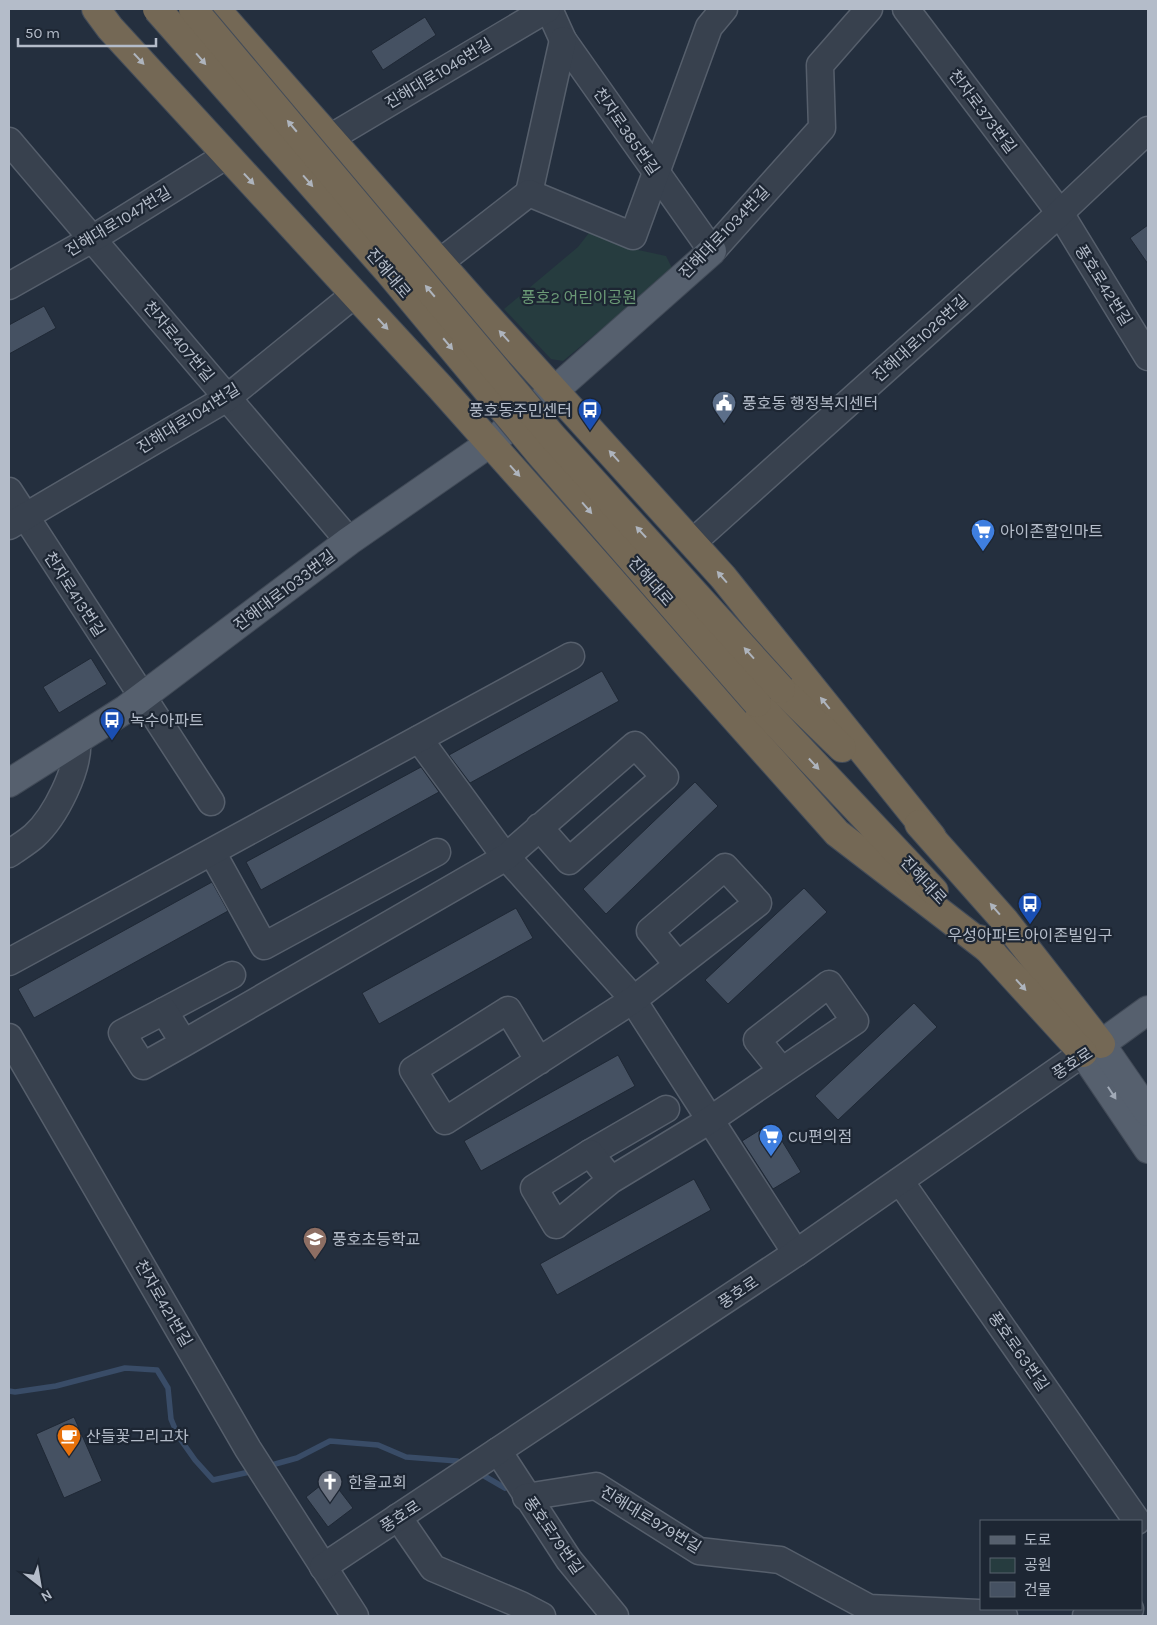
<svg xmlns="http://www.w3.org/2000/svg" width="1157" height="1625" font-family="Karla,'Noto Sans KR',sans-serif">
<rect width="100%" height="100%" fill="#242f3e"/>
<path fill="#263c3f" d="M 592,229 L 628,241 L 629,248 L 666,256 L 673,270 L 563,361 L 551,359 L 504,309 L 578,247 Z"/>
<g fill="none" stroke-linecap="round" stroke-linejoin="round">
<g stroke="#394c67" stroke-width="5.5">
<path d="M 9,1391 L 15,1392 L 56,1386 L 125,1368 L 157,1370 L 168,1388 L 171,1419 L 178,1436 L 195,1460 L 213,1480 L 254,1471"/>
<path d="M 268,1466 L 297,1458 L 330,1441 L 378,1445 L 406,1457 L 457,1461 L 464,1465"/>
<path d="M 479,1473 L 505,1488"/>
</g>
</g>
<g fill="#455162" stroke="#1f2835">
<path d="M 425,17 L 436,35 L 383,70 L 371,51 Z"/>
<path d="M 1148,225 L 1148,264 L 1130,238 Z"/>
<path d="M 44,306 L 56,328 L 9,354 L 9,325 Z"/>
<path d="M 91,658 L 107,684 L 59,713 L 43,687 Z"/>
<path d="M 602,671 L 619,701 L 470,783 L 449,755 Z"/>
<path d="M 421,767 L 439,792 L 261,890 L 246,862 Z"/>
<path d="M 695,782 L 718,806 L 606,914 L 583,889 Z"/>
<path d="M 212,882 L 228,911 L 34,1018 L 18,989 Z"/>
<path d="M 804,888 L 827,912 L 728,1004 L 705,980 Z"/>
<path d="M 516,908 L 533,938 L 379,1024 L 362,993 Z"/>
<path d="M 914,1003 L 937,1027 L 838,1120 L 815,1096 Z"/>
<path d="M 618,1055 L 635,1086 L 481,1171 L 464,1141 Z"/>
<path d="M 771,1123 L 801,1172 L 773,1189 L 742,1141 Z"/>
<path d="M 694,1179 L 711,1210 L 557,1295 L 540,1264 Z"/>
<path d="M 74,1417 L 102,1481 L 64,1498 L 36,1434 Z"/>
<path d="M 330,1478 L 353,1508 L 328,1527 L 306,1497 Z"/>
</g>
<g fill="none" stroke-linecap="round" stroke-linejoin="round">
<defs>
<g id="minor">
<path d="M 549,9 L 563,40 L 712,251 L 822,128 L 820,65 L 869,9"/>
<path d="M 906,9 L 1060,213 L 1148,357"/>
<path d="M 330,138 L 547,9"/>
<path d="M 9,141 L 349,541"/>
<path d="M 529,193 L 563,40"/>
<path d="M 439,263 L 529,193 L 633,236 L 709,27 L 724,9"/>
<path d="M 9,286 L 92,239 L 227,155"/>
<path d="M 9,491 L 211,802"/>
<path d="M 9,526 L 227,398 L 355,294"/>
<path d="M 692,543 L 1060,213 L 1148,130"/>
<path d="M 419,739 L 501,851 L 629,994 L 796,1253"/>
<path d="M 212,852 L 264,946 L 437,852"/>
<path d="M 9,854 C 17,848 26,843 34,836 C 55,817 80,768 77,740"/>
<path d="M 9,962 L 571,656"/>
<path d="M 164,1011 L 232,975"/>
<path d="M 9,1037 L 248,1449 L 355,1616"/>
<path d="M 184,1043 L 164,1011 L 122,1033 L 143,1066 L 184,1043 L 506,857 L 635,745 L 665,777 L 569,861 L 539,827"/>
<path d="M 539,1061 L 508,1010 L 413,1070 L 445,1121 L 633,1000 L 758,903 L 725,867 L 650,931 L 678,965"/>
<path d="M 590,1153 L 666,1109"/>
<path d="M 611,1180 L 590,1153 L 534,1188 L 556,1225 L 611,1180 L 710,1120 L 855,1021 L 829,984 L 757,1040 L 782,1071"/>
<path d="M 900,1181 L 1137,1521"/>
<path d="M 498,1451 L 569,1560 L 615,1616"/>
<path d="M 526,1497 L 596,1486 L 699,1551 L 780,1560 L 869,1608 L 1000,1614 L 1004,1616"/>
<path d="M 398,1517 L 433,1568 L 521,1605 L 542,1616"/>
<path d="M 323,1567 L 796,1253 L 1083,1053"/>
<path d="M 1086,1616 L 1130,1609"/>
</g>
<g id="major">
<path d="M 9,783 L 126,709 L 349,541 L 490,443 L 554,391 L 712,251"/>
<path d="M 1148,1010 L 1101,1044 L 1083,1053 L 1148,1149"/>
<path d="M 1101,1044 L 1148,1112"/>
</g>
<g id="highway">
<path d="M 96,9 L 110,28 L 440,387 L 837,833 L 992,952"/>
<path d="M 216,9 L 476,304 L 723,577 L 932,837"/>
<path d="M 781,689 L 842,748"/>
<path d="M 757,703 L 934,891"/>
<path d="M 919,824 L 1005,921 L 1101,1044"/>
<path d="M 979,939 L 1083,1053"/>
</g>
</defs>
<use href="#minor" stroke="#565f6c" stroke-width="29"/>
<use href="#major" stroke="#414a57" stroke-width="30"/>
<use href="#highway" stroke="#434c59" stroke-width="30"/>
<use href="#minor" stroke="#38414e" stroke-width="26"/>
<use href="#major" stroke="#56606e" stroke-width="28"/>
<use href="#highway" stroke="#746855" stroke-width="28"/>
<defs>
<g id="highway-bridge">
<path d="M 157,9 L 388,271 L 541,455 L 757,703"/>
<path d="M 193,9 L 552,436 L 781,689"/>
</g>
</defs>
<use href="#highway-bridge" stroke="#434c59" stroke-width="30" stroke-linecap="butt"/>
<use href="#highway-bridge" stroke="#746855" stroke-width="28"/>
</g>
<defs><path id="oneway-solid" d="M-6-.8H1V-3.2L6.5 0L1 3.2V.8H-6Z" transform="scale(1.25)"/></defs>
<g fill="#aeb4bd">
<use href="#oneway-solid" transform="translate(139 59) rotate(47)"/>
<use href="#oneway-solid" transform="translate(201 59) rotate(49)"/>
<use href="#oneway-solid" transform="translate(292 126) rotate(-130)"/>
<use href="#oneway-solid" transform="translate(249 179) rotate(47)"/>
<use href="#oneway-solid" transform="translate(308 181) rotate(49)"/>
<use href="#oneway-solid" transform="translate(430 291) rotate(-130)"/>
<use href="#oneway-solid" transform="translate(383 324) rotate(47)"/>
<use href="#oneway-solid" transform="translate(504 336) rotate(-132)"/>
<use href="#oneway-solid" transform="translate(448 344) rotate(50)"/>
<use href="#oneway-solid" transform="translate(614 456) rotate(-132)"/>
<use href="#oneway-solid" transform="translate(515 471) rotate(48)"/>
<use href="#oneway-solid" transform="translate(587 508) rotate(49)"/>
<use href="#oneway-solid" transform="translate(641 532) rotate(-133)"/>
<use href="#oneway-solid" transform="translate(722 577) rotate(-131)"/>
<use href="#oneway-solid" transform="translate(749 653) rotate(-132)"/>
<use href="#oneway-solid" transform="translate(825 703) rotate(-129)"/>
<use href="#oneway-solid" transform="translate(814 764) rotate(47)"/>
<use href="#oneway-solid" transform="translate(995 909) rotate(-131)"/>
<use href="#oneway-solid" transform="translate(1021 985) rotate(48)"/>
</g>
<use fill="#a1aab7" href="#oneway-solid" transform="translate(1112 1093) rotate(57)"/>
<defs>
<symbol id="civic-pin" viewBox="-11 -11 22 30"><path d="M0 17L-7.5 6A9.5 9.5 0 1 1 7.5 6Z" fill="#5c6f8a" stroke="#1d2633"/><path d="M-.6-6.5H3V-4.5H.6V-3L4-1V1h2V6H-6V1h2V-1L-.6-3ZM-1.2 2.5V6h2.4V2.5Z" fill="#fff"/></symbol>
<symbol id="bus-pin" viewBox="-11 -11 22 30"><path d="M0 17L-7.5 6A9.5 9.5 0 1 1 7.5 6Z" fill="#1a4fb4" stroke="#1d2633"/><path d="M-5-6H5V4H4V6H2V4H-2V6H-4V4H-5ZM-3.5-4V0h7V-4ZM-3.5 1.2v1.5H-2V1.2ZM2 1.2v1.5H3.5V1.2Z" fill="#fff"/></symbol>
<symbol id="supermarket-pin" viewBox="-11 -11 22 30"><path d="M0 17L-7.5 6A9.5 9.5 0 1 1 7.5 6Z" fill="#3f7fe0" stroke="#1d2633"/><path d="M-6-5.5h2.5l.6 2H6L4.5 2H-2.5L-4.4-4H-6ZM-1.5 3.2a1.3 1.3 0 1 0 .1 0ZM3 3.2a1.3 1.3 0 1 0 .1 0Z" fill="#fff"/></symbol>
<symbol id="school-pin" viewBox="-11 -11 22 30"><path d="M0 17L-7.5 6A9.5 9.5 0 1 1 7.5 6Z" fill="#8d6e63" stroke="#1d2633"/><path d="M0-5L7-2L0 1L-7-2ZM-4 1L0 2.5L4 1V4Q0 6-4 4Z" fill="#fff"/></symbol>
<symbol id="cafe-pin" viewBox="-11 -11 22 30"><path d="M0 17L-7.5 6A9.5 9.5 0 1 1 7.5 6Z" fill="#e8710a" stroke="#1d2633"/><path d="M-5.5-4.5H6V0H3Q3 3.5 0 3.5H-2.5Q-5.5 3.5-5.5 0ZM3-3.2v2h1.7v-2ZM-6 4.5H4V6H-6Z" fill="#fff"/></symbol>
<symbol id="church-pin" viewBox="-11 -11 22 30"><path d="M0 17L-7.5 6A9.5 9.5 0 1 1 7.5 6Z" fill="#6b7280" stroke="#1d2633"/><path d="M-1.2-6h2.4v3.5h3.3v2.4h-3.3V6h-2.4V-.1h-3.3v-2.4h3.3Z" fill="#fff"/></symbol>
</defs>
<g fill-rule="evenodd">
<use href="#civic-pin" x="710" y="389" width="28" height="38"/>
<use href="#bus-pin" x="576" y="396" width="28" height="38"/>
<use href="#supermarket-pin" x="969" y="517" width="28" height="38"/>
<use href="#bus-pin" x="98" y="706" width="28" height="38"/>
<use href="#bus-pin" x="1016" y="890" width="28" height="38"/>
<use href="#supermarket-pin" x="757" y="1122" width="28" height="38"/>
<use href="#school-pin" x="301" y="1225" width="28" height="38"/>
<use href="#cafe-pin" x="55" y="1422" width="28" height="38"/>
<use href="#church-pin" x="316" y="1468" width="28" height="38"/>
</g>
<g text-anchor="middle" stroke-width="4.5" stroke-linejoin="round" paint-order="stroke">
<g font-size="16" fill="#b4bcc9" stroke="#1d2633">
<text transform="translate(438 73) rotate(-31)" y="6">진해대로1046번길</text>
<text transform="translate(983 111) rotate(53)" y="6">천자로373번길</text>
<text transform="translate(627 131) rotate(55)" y="6">천자로385번길</text>
<text transform="translate(118 221) rotate(-31)" y="6">진해대로1047번길</text>
<text transform="translate(724 232) rotate(-46)" y="6">진해대로1034번길</text>
<text transform="translate(389 273) rotate(50)" y="6">진해대로</text>
<text transform="translate(1104 285) rotate(58)" y="6">풍호로42번길</text>
<text transform="translate(920 338) rotate(-42)" y="6">진해대로1026번길</text>
<text transform="translate(179 341) rotate(50)" y="6">천자로407번길</text>
<text transform="translate(188 418) rotate(-32)" y="6">진해대로1041번길</text>
<text transform="translate(651 581) rotate(49)" y="6">진해대로</text>
<text transform="translate(284 590) rotate(-37)" y="6">진해대로1033번길</text>
<text transform="translate(75 594) rotate(57)" y="6">천자로413번길</text>
<text transform="translate(924 880) rotate(47)" y="6">진해대로</text>
<text transform="translate(1072 1063) rotate(-33)" y="6">풍호로</text>
<text transform="translate(738 1292) rotate(-34)" y="6">풍호로</text>
<text transform="translate(164 1303) rotate(60)" y="6">천자로421번길</text>
<text transform="translate(1019 1351) rotate(55)" y="6">풍호로63번길</text>
<text transform="translate(400 1516) rotate(-33)" y="6">풍호로</text>
<text transform="translate(651 1519) rotate(31)" y="6">진해대로979번길</text>
<text transform="translate(554 1535) rotate(55)" y="6">풍호로79번길</text>
</g>
<g font-size="16" fill="#6b9a76" stroke="#1d2633">
<text x="579" y="303">풍호2 어린이공원</text>
</g>
<g font-size="16" fill="#b4bcc9" stroke="#1d2633" text-anchor="start">
<text x="742" y="409">풍호동 행정복지센터</text>
<text x="572" y="416" text-anchor="end">풍호동주민센터</text>
<text x="1000" y="537">아이존할인마트</text>
<text x="130" y="726">녹수아파트</text>
<text x="1030" y="941" text-anchor="middle">우성아파트.아이존빌입구</text>
<text x="788" y="1142">CU편의점</text>
<text x="332" y="1245">풍호초등학교</text>
<text x="86" y="1442">산들꽃그리고차</text>
<text x="348" y="1488">한울교회</text>
</g>
</g>
<rect width="1157" height="1625" fill="none" stroke="#b4bcc9" stroke-width="20"/>
<rect x="980" y="1520" width="162" height="90" fill="#1d2633" stroke="#59626f"/>
<rect x="990" y="1536" width="25" height="8" fill="#56606e" stroke="#59626f"/>
<text x="1024" y="1545" font-size="15" fill="#b4bcc9">도로</text>
<rect x="990" y="1558" width="25" height="15" fill="#263c3f" stroke="#59626f"/>
<text x="1024" y="1570" font-size="15" fill="#b4bcc9">공원</text>
<rect x="990" y="1582" width="25" height="15" fill="#455162" stroke="#59626f"/>
<text x="1024" y="1595" font-size="15" fill="#b4bcc9">건물</text>
<g transform="translate(40 1585) rotate(149)" stroke="#1d2633" stroke-width="4" paint-order="stroke">
<path d="M0-4L9 19L0 12L-9 19Z" fill="#b4bcc9"/>
<text y="-8" font-size="14" font-weight="bold" text-anchor="middle" fill="#b4bcc9">N</text>
</g>
<path d="M18 38v8h138v-8" fill="none" stroke="#b4bcc9" stroke-width="2.5"/>
<text x="25" y="38" font-size="15" fill="#b4bcc9" stroke="#1d2633" stroke-width="4" paint-order="stroke">50 m</text>
</svg>
